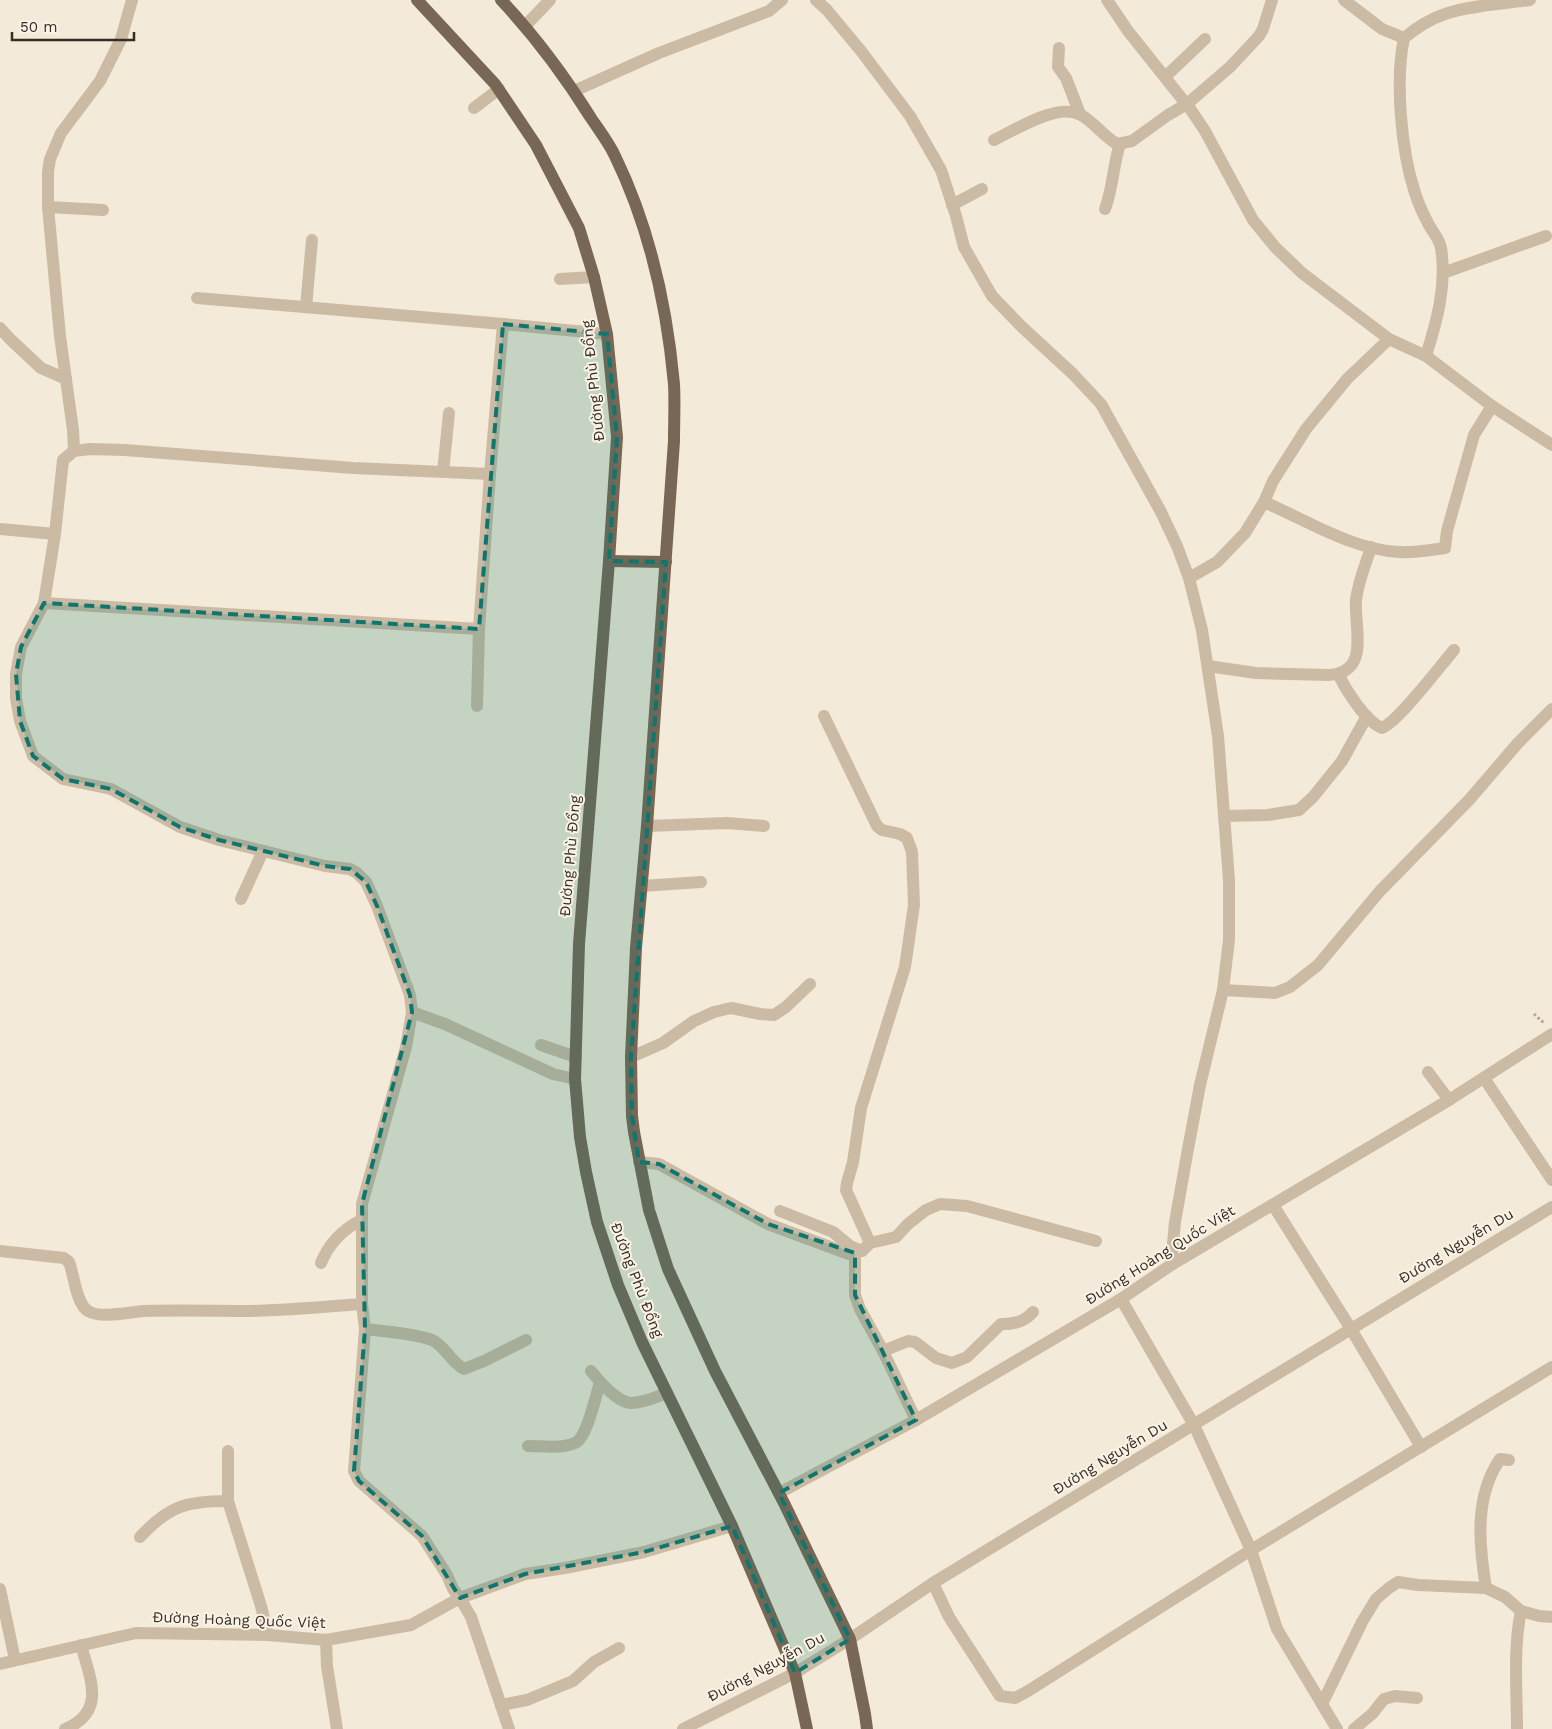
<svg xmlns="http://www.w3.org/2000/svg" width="1552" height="1729" font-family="'Work Sans',sans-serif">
<rect width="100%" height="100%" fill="#f3ead9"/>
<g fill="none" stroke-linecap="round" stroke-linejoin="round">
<path stroke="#b7a58e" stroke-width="3" stroke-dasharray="2.5 2.5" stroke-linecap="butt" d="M 1534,1014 L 1544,1023"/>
<g stroke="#ccbba4" stroke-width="12">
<path d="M 816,0 L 827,10 L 861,51 L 910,116 L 941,170 L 956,216 L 964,247 L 992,296 L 1022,327 L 1073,374 L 1101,404 L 1161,512 L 1177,546 L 1189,578 L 1202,630 L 1218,736 L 1229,880 L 1229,940 L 1223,990 L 1200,1085 L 1188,1149 L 1175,1222 L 1171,1265"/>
<path d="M 1107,0 L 1128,31 L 1191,110 L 1205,131 L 1253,220 L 1275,247 L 1302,273 L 1389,339 L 1426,356 L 1492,406 L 1552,445"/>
<path d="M 1344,0 L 1382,29 L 1404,38"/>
<path d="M 525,26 L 550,0"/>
<path d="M 1059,48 L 1058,67 L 1066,78 L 1080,114"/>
<path d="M 1165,77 L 1205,39"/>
<path d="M 574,91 L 659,53 L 769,11 L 782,0"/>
<path d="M 474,108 L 499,89"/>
<path d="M 994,140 C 1015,130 1058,102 1081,115 C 1094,122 1103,136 1117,144 L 1132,141 L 1168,115 L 1187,104 L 1230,67 L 1259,36 L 1263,29 L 1272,0"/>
<path d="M 952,205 L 982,189"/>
<path d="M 48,207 L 103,210"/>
<path d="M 1105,209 C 1113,188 1113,165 1120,144"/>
<path d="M 1443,273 L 1546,236"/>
<path d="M 560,279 L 594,277"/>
<path d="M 197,298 L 503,324"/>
<path d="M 306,307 L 312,240"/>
<path d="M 0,328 L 10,339 L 41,368 L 66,379"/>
<path d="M 1426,356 C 1437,320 1447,286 1441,248 C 1439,237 1431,231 1427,221 C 1422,212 1418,202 1415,193 C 1401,150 1395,81 1404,38 C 1416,28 1430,19 1445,14 C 1471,5 1503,4 1530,0"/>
<path d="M 74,451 L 73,430 L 60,336 L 48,207 L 48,172 L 50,159 L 61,133 L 100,81 L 121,39 L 132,0"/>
<path d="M 443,472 L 449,413"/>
<path d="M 1264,502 C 1306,520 1353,550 1399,552 C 1415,553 1430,550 1445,548 L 1447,531 L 1474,435 L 1492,406"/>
<path d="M 0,529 L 55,534"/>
<path d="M 1189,578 L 1217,562 L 1245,533 L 1264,502 L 1273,481 L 1306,429 L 1347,379 L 1389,339"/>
<path d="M 44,603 L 479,629"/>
<path d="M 1208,666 L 1256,673 L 1328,675 C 1371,673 1354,629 1356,600 C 1358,582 1366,564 1371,547"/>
<path d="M 1338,674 C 1346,690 1365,721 1382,728 C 1399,721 1440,666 1454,650"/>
<path d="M 477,706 L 479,629 L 490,474"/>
<path d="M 824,716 L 877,826 L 882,830 L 900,834 L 907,838 L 912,852 L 914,905 L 905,967 L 861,1108 L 853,1162 L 847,1183 L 846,1190 L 870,1243"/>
<path d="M 1224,816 L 1268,815 L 1299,810 L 1313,797 L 1342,761 L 1367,716"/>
<path d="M 647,826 L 727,823 L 764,826"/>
<path d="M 642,886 L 701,882"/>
<path d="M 241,899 L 263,851"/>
<path d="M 1223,990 L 1275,993 L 1290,987 L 1318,965 L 1380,891 L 1469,800 L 1518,743 L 1552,709"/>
<path d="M 412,1012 L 445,1024 L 553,1074 L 575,1079"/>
<path d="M 541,1045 L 576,1057"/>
<path d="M 631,1057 L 663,1043 L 694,1021 L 714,1012 L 731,1008 L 760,1014 L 774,1015 L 786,1007 L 810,984"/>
<path d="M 1428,1072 L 1449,1100"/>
<path d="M 1484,1078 L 1552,1180"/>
<path d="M 639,1162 L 659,1164 L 768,1224 L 849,1254 L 862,1251 L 870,1243 L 896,1237 L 908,1224 L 926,1210 L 940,1204 L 967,1206 L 1096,1241"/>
<path d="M 1273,1205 L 1351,1329 L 1421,1447"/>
<path d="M 780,1211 L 833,1232 L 850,1246 L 862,1251"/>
<path d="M 0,1251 L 64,1258 L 69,1262 C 74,1274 76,1304 88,1311 C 101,1319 129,1312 144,1311 C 180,1310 216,1311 251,1311 C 288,1310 325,1307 362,1304"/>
<path d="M 855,1253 L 855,1295 L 860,1309 L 883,1351 L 916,1420"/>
<path d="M 321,1263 C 329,1243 342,1230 361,1220"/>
<path d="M 1121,1299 L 1194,1425 L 1251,1550 L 1277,1629 L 1337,1729"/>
<path d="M 365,1329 C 382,1331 417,1334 432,1340 C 445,1346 451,1362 464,1369 L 484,1361 L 526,1340"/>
<path d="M 883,1351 L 908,1341 L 915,1342 L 936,1358 L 952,1363 L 967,1357 L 1001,1324 C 1014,1324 1024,1322 1033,1312"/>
<path d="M 591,1371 C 599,1381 618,1403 631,1403 C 643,1403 656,1397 667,1393"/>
<path d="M 528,1446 C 543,1446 561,1449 575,1443 C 587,1438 596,1395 600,1382"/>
<path d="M 228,1451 L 228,1501 L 261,1606 L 268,1635"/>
<path d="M 779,1493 L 916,1420 L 1121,1299 L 1171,1265 L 1449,1100 L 1552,1034"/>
<path d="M 140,1537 C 169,1506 186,1501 228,1501"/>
<path d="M 933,1583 L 949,1617 L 1000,1696 L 1015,1698 L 1028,1691 L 1251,1550 L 1552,1367"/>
<path d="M 1486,1588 C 1479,1545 1474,1497 1500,1459 L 1509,1460"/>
<path d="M 0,1589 L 15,1660"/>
<path d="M 326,1640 L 327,1666 L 337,1729"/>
<path d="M 0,1664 L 136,1633 L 268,1635 L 326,1640 L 411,1625 L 460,1598 L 525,1574 L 565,1568 L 644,1552 L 732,1526"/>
<path d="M 1322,1704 L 1362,1622 L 1376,1599 L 1389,1588 L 1398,1582 L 1418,1585 L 1486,1588 L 1505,1597 L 1521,1611 L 1539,1616 L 1552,1617"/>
<path d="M 501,1705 L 527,1700 L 573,1681 L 594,1662 L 619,1648"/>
<path d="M 65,1729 C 107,1712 90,1678 81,1645"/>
<path d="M 509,1729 L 471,1617 L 460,1598 L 453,1589 L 447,1575 L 422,1536 L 359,1481 L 354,1471 L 365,1329 L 362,1304 L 362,1204 L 406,1047 L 412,1012 L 410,995 L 377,906 L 366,882 L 357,873 L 350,869 L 325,866 L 219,840 L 180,827 L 111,789 L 63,779 L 33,756 L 20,721 L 16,698 L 16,674 L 21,647 L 44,603 L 55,534 L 63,460 L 74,451 L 90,449 L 125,450 L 353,468 L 490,474 L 503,324 L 607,334"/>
<path d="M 683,1729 L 795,1673 L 850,1639 L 933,1583 L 1552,1207"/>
<path d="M 1354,1729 L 1372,1714 L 1384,1699 L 1395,1696 L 1417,1698"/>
<path d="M 1517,1729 C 1517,1690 1513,1649 1521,1611"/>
</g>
<g stroke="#796756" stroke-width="12">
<path d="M 417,0 L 495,84 L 536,145 L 579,228 L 594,277 L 607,334 L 617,437 L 609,561 L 579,944 L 575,1079 L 580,1137 L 586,1172 L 597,1222 L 618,1285 L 642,1342 L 732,1526 L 795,1673 L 807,1729"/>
<path d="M 501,0 C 536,37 564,75 591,118 C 599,130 609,143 615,156 C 649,226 667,307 674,384 C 675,402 674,422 674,441 L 647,826 L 636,948 L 631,1057 L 632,1116 L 634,1132 L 649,1210 L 668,1269 L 715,1371 L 784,1503 L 850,1639 L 865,1714 L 867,1729"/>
<path d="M 609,561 L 666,562"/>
</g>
</g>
<path fill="#0f766e" fill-opacity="0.2" stroke="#0f766e" stroke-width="4" stroke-dasharray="10 6" stroke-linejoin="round" d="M 503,324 L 607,334 L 617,437 L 609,561 L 666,562 L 631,1057 L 632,1116 L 639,1162 L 659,1164 L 768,1224 L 855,1253 L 855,1295 L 916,1420 L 779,1493 L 850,1639 L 795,1673 L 732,1526 L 644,1552 L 525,1574 L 460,1598 L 422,1536 L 359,1481 L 354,1471 L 365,1329 L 362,1204 L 412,1012 L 410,995 L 377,906 L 366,882 L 350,869 L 325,866 L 219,840 L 180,827 L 111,789 L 63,779 L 33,756 L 20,721 L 16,674 L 21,647 L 44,603 L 479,629 Z"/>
<g text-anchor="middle" stroke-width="4" stroke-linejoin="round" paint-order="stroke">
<g font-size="15" fill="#362d26" stroke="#faf3e5">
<text transform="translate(593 381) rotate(-96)" y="5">Đường Phù Đổng</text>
<text transform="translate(570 856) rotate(-85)" y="5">Đường Phù Đổng</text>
<text transform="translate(1456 1246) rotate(-31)" y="5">Đường Nguyễn Du</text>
<text transform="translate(1160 1255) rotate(-32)" y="5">Đường Hoàng Quốc Việt</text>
<text transform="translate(637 1280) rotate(69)" y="5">Đường Phù Đổng</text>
<text transform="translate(1110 1457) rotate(-31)" y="5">Đường Nguyễn Du</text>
<text transform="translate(239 1620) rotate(2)" y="5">Đường Hoàng Quốc Việt</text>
<text transform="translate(766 1667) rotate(-28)" y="5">Đường Nguyễn Du</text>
</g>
</g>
<path d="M12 32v8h122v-8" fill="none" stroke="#362d26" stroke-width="2.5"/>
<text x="20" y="32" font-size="15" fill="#362d26" stroke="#faf3e5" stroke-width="4" paint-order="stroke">50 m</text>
</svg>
